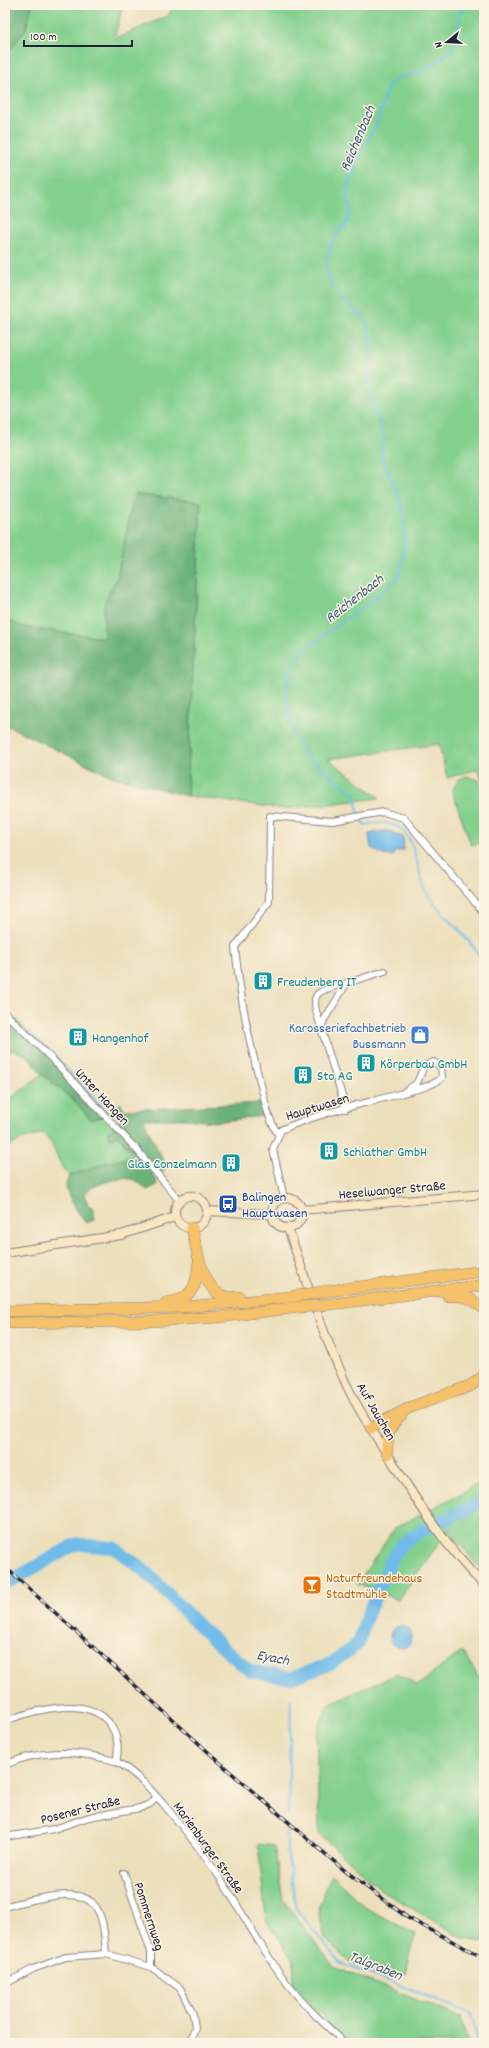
<svg xmlns="http://www.w3.org/2000/svg" width="489" height="2048" font-family="Dekko,sans-serif">
<rect width="100%" height="100%" fill="#fcf5e5"/>
<filter id="ink" filterUnits="userSpaceOnUse"><feTurbulence type="fractalNoise" baseFrequency=".025" numOctaves="2"/><feDisplacementMap in="SourceGraphic" scale="8" xChannelSelector="R" yChannelSelector="G"/><feConvolveMatrix kernelMatrix="1 2 1 2 8 2 1 2 1" color-interpolation-filters="sRGB"/></filter>
<filter id="wash" filterUnits="userSpaceOnUse"><feTurbulence type="fractalNoise" baseFrequency=".012" numOctaves="4" result="noise"/><feDisplacementMap in="SourceGraphic" scale="16" xChannelSelector="R" yChannelSelector="G"/><feGaussianBlur stdDeviation="0.9" result="paint"/><feColorMatrix in="noise" values="0 0 0 0 0 0 0 0 0 0 0 0 0 0 0 0 0 1.4 0 .05"/><feComposite in="paint" operator="in"/></filter>
<g filter="url(#wash)">
<rect width="100%" height="100%" fill="#ecdfbc"/>
<g fill="#83d08e" stroke="#527964">
<path d="M 32,5 L 123,5 L 114,39 L 168,16 L 174,5 L 484,5 L 484,785 L 478,769 L 447,778 L 439,744 L 328,759 L 380,798 L 285,809 L 187,796 L 201,502 L 134,494 L 117,578 L 104,604 L 104,638 L 28,628 L 5,620 L 5,55 L 25,31 Z"/>
<path d="M 466,776 L 479,780 L 484,798 L 484,842 L 471,845 L 452,791 L 458,780 Z"/>
<path d="M 42,1074 L 73,1100 L 91,1120 L 104,1116 L 115,1127 L 110,1138 L 118,1135 L 128,1148 L 137,1156 L 102,1164 L 69,1176 C 57,1164 56,1146 44,1133 L 21,1140 L 8,1147 L 5,1140 L 5,1103 Z"/>
<path d="M 484,1481 L 484,1572 L 475,1563 L 449,1529 L 398,1600 L 357,1584 L 395,1528 Z"/>
<path d="M 462,1651 L 484,1685 L 484,1942 L 465,1939 L 384,1892 L 319,1834 L 316,1734 L 328,1704 L 397,1674 L 418,1685 Z"/>
<path d="M 258,1844 L 274,1846 L 283,1900 L 334,1967 L 460,2017 L 468,2043 L 347,2043 L 293,1985 L 294,1961 L 266,1920 Z"/>
<path d="M 331,1875 L 366,1908 L 415,1934 L 406,1974 L 350,1962 L 325,1939 L 318,1909 Z"/>
</g>
<g fill="#6ab279" stroke="#466a5a">
<path d="M 5,5 L 32,5 L 25,31 L 5,55 Z"/>
<path d="M 134,494 L 201,502 L 187,796 L 111,776 L 8,726 L 5,731 L 5,620 L 28,628 L 104,638 L 104,604 L 117,578 Z"/>
<path d="M 5,1010 L 22,1025 L 104,1116 L 91,1120 L 73,1100 L 42,1074 L 28,1056 L 13,1050 L 5,1055 Z"/>
<path d="M 120,1103 L 125,1110 L 262,1103 L 267,1112 L 263,1116 L 214,1122 L 184,1119 L 144,1119 L 148,1130 L 167,1167 L 161,1174 L 156,1170 L 152,1174 L 156,1179 L 157,1185 L 147,1190 C 144,1187 139,1182 135,1180 C 122,1175 94,1184 84,1193 L 88,1205 L 94,1208 L 94,1220 L 86,1223 C 80,1217 66,1194 66,1186 C 66,1183 68,1179 69,1176 L 102,1164 L 137,1156 L 118,1135 L 110,1139 L 107,1133 L 113,1129 L 120,1120 L 116,1114 Z"/>
</g>
<g fill="#6fbbe9" stroke="#486e92">
<path d="M 383,831 L 389,831 L 403,837 L 404,850 L 394,852 L 393,856 L 383,855 L 371,848 L 369,834 Z"/>
<circle cx="401" cy="1637" r="11"/>
</g>
<g fill="none" stroke-linecap="round" stroke-linejoin="round">
<g stroke="#6fbbe9" stroke-width="2">
<path d="M 359,814 L 357,808 L 356,795 L 342,785 L 305,755 L 293,733 L 287,706 L 287,686 L 292,666 L 304,650 L 378,596 L 399,577 L 404,551 L 404,516 L 400,500 L 381,455 L 384,436 L 372,400 L 367,374 L 370,364 L 372,341 L 365,319 L 342,299 L 330,281 L 326,266 L 327,255 L 336,235 L 347,222 L 351,211 L 348,201 L 348,188 L 356,163 L 378,121 L 384,98 L 389,85 L 400,77 L 416,73 L 432,65 L 445,56 L 455,45 L 462,5"/>
<path d="M 361,818 L 364,825 C 377,822 394,820 404,832 C 417,846 417,872 425,889 C 435,909 452,921 466,938 C 473,945 478,954 484,963"/>
<path d="M 30,1032 L 56,1057 L 143,1152"/>
<path d="M 288,1814 L 291,1699"/>
<path d="M 287,1829 L 287,1849 L 296,1909 L 340,1963 L 420,1993 L 471,2014 L 478,2043"/>
</g>
<path stroke="#6fbbe9" stroke-width="13" d="M 5,1584 L 76,1544 L 114,1548 L 145,1571 L 203,1630 L 250,1671 L 291,1678 L 332,1663 L 359,1643 L 365,1621 L 389,1564 L 402,1544 L 421,1531 L 484,1501"/>
</g>
</g>
<g filter="url(#ink)">
<g fill="none" stroke-linecap="round" stroke-linejoin="round">
<defs>
<g id="street">
<path d="M 347,983 L 385,971"/>
<path d="M 5,1013 L 53,1060 L 137,1150 L 179,1200"/>
<path d="M 321,1028 C 310,992 311,993 347,983 L 324,1020 L 321,1028 L 346,1109"/>
<path d="M 278,1134 C 268,1119 265,1102 261,1085 C 248,1040 240,994 235,947 L 269,902 L 270,816 L 333,821 L 383,812 L 404,818 L 484,913"/>
<path d="M 284,1198 L 273,1149 L 281,1130 C 318,1113 360,1105 399,1094 C 413,1090 431,1087 442,1078 L 441,1067 L 434,1062 L 424,1066 L 417,1083 L 404,1092"/>
<path d="M 5,1721 C 34,1710 91,1694 111,1726 C 118,1737 119,1750 116,1762"/>
<path d="M 5,1765 C 35,1751 71,1750 103,1758 C 107,1759 113,1760 117,1762 C 138,1774 155,1794 170,1812 C 187,1832 203,1853 218,1875 C 240,1908 258,1943 281,1975 C 299,2001 322,2022 345,2043"/>
<path d="M 5,1837 L 54,1829 L 89,1817 L 140,1808 L 150,1804 L 157,1797"/>
<path d="M 124,1873 L 151,1952 L 151,1967"/>
<path d="M 5,1907 C 18,1902 33,1900 47,1897 C 98,1888 103,1909 106,1954"/>
<path d="M 5,1984 L 33,1969 L 66,1957 L 106,1954 L 151,1967 L 180,1988 L 193,2014 L 195,2028 L 190,2043"/>
</g>
<g id="secondary">
<circle cx="191" cy="1212" r="16"/>
<circle cx="287" cy="1213" r="15"/>
<path d="M 302,1210 L 484,1194"/>
<path d="M 207,1211 L 271,1214"/>
<path d="M 288,1228 C 305,1278 321,1329 343,1377 C 355,1405 373,1432 390,1458 C 418,1503 446,1548 484,1585"/>
<path d="M 5,1253 L 121,1235 L 175,1217"/>
</g>
<g id="highway">
<path d="M 192,1228 C 196,1247 202,1286 221,1295 C 227,1298 233,1297 239,1297"/>
<path d="M 328,1291 L 484,1271"/>
<path d="M 448,1296 C 465,1295 471,1298 484,1309"/>
<path d="M 166,1303 C 189,1300 198,1288 198,1265"/>
<path d="M 331,1304 L 484,1285"/>
<path d="M 5,1311 L 185,1307 L 290,1297"/>
<path d="M 5,1323 L 153,1321 L 219,1317 L 292,1308"/>
<path d="M 371,1428 L 411,1407 L 470,1386 L 484,1376"/>
<path d="M 387,1454 C 387,1438 388,1426 401,1416"/>
</g>
</defs>
<use href="#street" stroke="#87807c" stroke-width="8"/>
<use href="#secondary" stroke="#87807c" stroke-width="10"/>
<use href="#highway" stroke="#87807c" stroke-width="12"/>
<use href="#street" stroke="#fff" stroke-width="6"/>
<use href="#secondary" stroke="#fbe6c4" stroke-width="8"/>
<use href="#highway" stroke="#f5c16b" stroke-width="11"/>
<defs>
<path id="rail" d="M 5,1567 L 228,1770 L 344,1870 L 408,1918 L 484,1958"/>
</defs>
<use href="#rail" stroke="#22223b" stroke-width="3.5"/>
<use href="#rail" stroke="#fcf5e5" stroke-width="2" stroke-dasharray="6" stroke-linecap="butt"/>
<defs>
<g id="highway-bridge">
<path d="M 290,1297 L 328,1291"/>
<path d="M 292,1308 L 331,1304"/>
</g>
</defs>
<use href="#highway-bridge" stroke="#87807c" stroke-width="12" stroke-linecap="butt"/>
<use href="#highway-bridge" stroke="#f5c16b" stroke-width="11"/>
</g>
</g>
<defs>
<symbol id="building-square" viewBox="-11 -11 22 22"><rect x="-9" y="-9" width="18" height="18" rx="4" fill="#0f9aa8" stroke="#fcf5e5"/><path d="M-4-6H4V6H1V3H-1V6H-4ZM-2.5-4.3h1.7v1.8h-1.7ZM.8-4.3h1.7v1.8H.8ZM-2.5-1h1.7V.8h-1.7ZM.8-1h1.7V.8H.8Z" fill="#fff"/></symbol>
<symbol id="shop-square" viewBox="-11 -11 22 22"><rect x="-9" y="-9" width="18" height="18" rx="4" fill="#3f7fe0" stroke="#fcf5e5"/><path d="M-5-2.5h2.3a2.7 3.5 0 0 1 5.4 0H5L5.5 6h-11ZM-1.5-2.5h3a1.5 2.3 0 0 0-3 0Z" fill="#fff"/></symbol>
<symbol id="bus-square" viewBox="-11 -11 22 22"><rect x="-9" y="-9" width="18" height="18" rx="4" fill="#1a4fb4" stroke="#fcf5e5"/><path d="M-5-6H5V4H4V6H2V4H-2V6H-4V4H-5ZM-3.5-4V0h7V-4ZM-3.5 1.2v1.5H-2V1.2ZM2 1.2v1.5H3.5V1.2Z" fill="#fff"/></symbol>
<symbol id="bar-square" viewBox="-11 -11 22 22"><rect x="-9" y="-9" width="18" height="18" rx="4" fill="#e8710a" stroke="#fcf5e5"/><path d="M-6-5H6L.8 .8V4.5H3.5V6h-7V4.5H-.8V.8Z" fill="#fff"/></symbol>
</defs>
<g fill-rule="evenodd">
<use href="#building-square" x="252" y="970" width="22" height="22"/>
<use href="#shop-square" x="409" y="1024" width="22" height="22"/>
<use href="#building-square" x="67" y="1026" width="22" height="22"/>
<use href="#building-square" x="355" y="1052" width="22" height="22"/>
<use href="#building-square" x="292" y="1064" width="22" height="22"/>
<use href="#building-square" x="318" y="1140" width="22" height="22"/>
<use href="#building-square" x="220" y="1152" width="22" height="22"/>
<use href="#bus-square" x="217" y="1193" width="22" height="22"/>
<use href="#bar-square" x="301" y="1574" width="22" height="22"/>
</g>
<g text-anchor="middle" stroke-width="3" stroke-linejoin="round" paint-order="stroke">
<g font-size="14" fill="#0d838f" stroke="#fcf5e5" text-anchor="start">
<text x="277" y="986">Freudenberg IT</text>
<text x="92" y="1042">Hangenhof</text>
<text x="380" y="1068">Körperbau GmbH</text>
<text x="317" y="1080">Sto AG</text>
<text x="343" y="1156">Schlather GmbH</text>
<text x="217" y="1168" text-anchor="end">Glas Conzelmann</text>
</g>
<g font-size="14" fill="#366cbe" stroke="#fcf5e5" text-anchor="end">
<text x="406" y="1032">Karosseriefachbetrieb<tspan x="406" dy="16">Bussmann</tspan></text>
</g>
<g font-size="14" fill="#22223b" stroke="#fcf5e5">
<text transform="translate(103 1096) rotate(47)" y="5">Unter Hangen</text>
<text transform="translate(317 1106) rotate(-17)" y="5">Hauptwasen</text>
<text transform="translate(392 1189) rotate(-5)" y="5">Heselwanger Straße</text>
<text transform="translate(377 1411) rotate(60)" y="5">Auf Jauchen</text>
<text transform="translate(80 1809) rotate(-14)" y="5">Posener Straße</text>
<text transform="translate(209 1847) rotate(54)" y="5">Marienburger Straße</text>
<text transform="translate(150 1916) rotate(72)" y="5">Pommernweg</text>
</g>
<g font-size="14" fill="#164399" stroke="#fcf5e5" text-anchor="start">
<text x="242" y="1201">Balingen<tspan x="242" dy="16">Hauptwasen</tspan></text>
</g>
<g font-size="14" fill="#c56008" stroke="#fcf5e5" text-anchor="start">
<text x="326" y="1582">Naturfreundehaus<tspan x="326" dy="16">Stadtmühle</tspan></text>
</g>
<g font-size="15" font-style="italic" fill="#3d5878" stroke="#fcf5e5">
<text transform="translate(357 138) rotate(-67)" y="5">Reichenbach</text>
<text transform="translate(354 598) rotate(-38)" y="5">Reichenbach</text>
<text transform="translate(273 1657) rotate(11)" y="5">Eyach</text>
<text transform="translate(376 1965) rotate(22)" y="5">Talgraben</text>
</g>
</g>
<rect width="489" height="2048" fill="none" stroke="#fcf5e5" stroke-width="20"/>
<g transform="translate(447 42) rotate(252)" stroke="#fcf5e5" stroke-width="3" paint-order="stroke">
<path d="M0-3L7 15L0 10L-7 15Z" fill="#22223b"/>
<text y="-6" font-size="11" font-weight="bold" text-anchor="middle" fill="#22223b">N</text>
</g>
<path d="M24 40v6h108v-6" fill="none" stroke="#22223b" stroke-width="2"/>
<text x="30" y="40" font-size="12" fill="#22223b" stroke="#fcf5e5" stroke-width="3" paint-order="stroke">100 m</text>
</svg>
